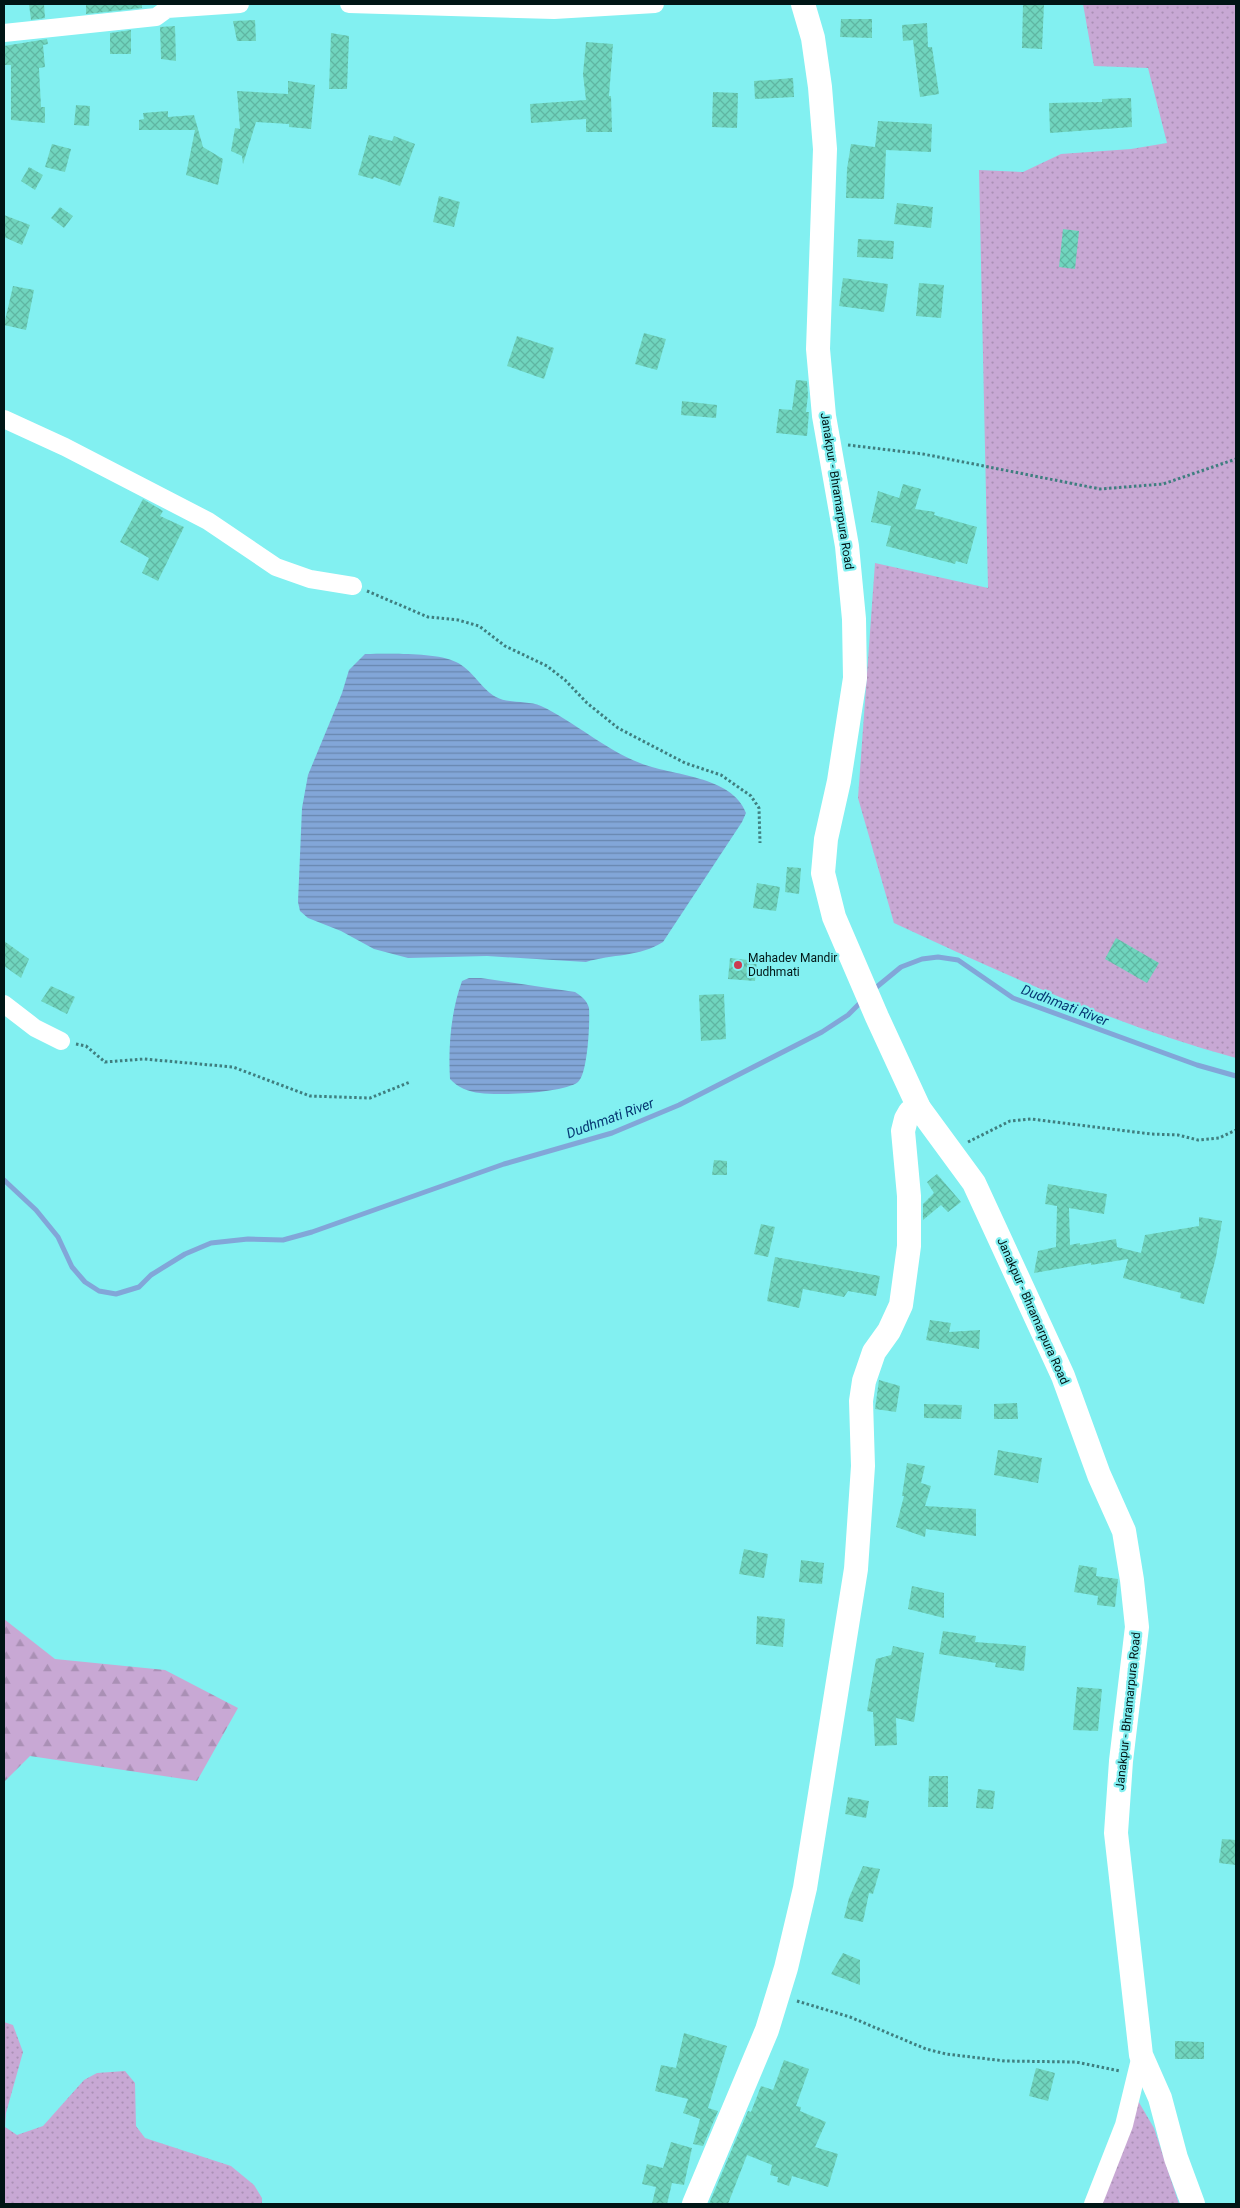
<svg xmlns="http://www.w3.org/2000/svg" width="1240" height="2208" font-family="Roboto,sans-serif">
<defs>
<pattern id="green-dots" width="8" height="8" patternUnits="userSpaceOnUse" patternTransform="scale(1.25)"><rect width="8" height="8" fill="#c8a8d4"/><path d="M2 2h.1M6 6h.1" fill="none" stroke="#aa90b5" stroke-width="1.8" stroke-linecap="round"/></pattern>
<pattern id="forest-firs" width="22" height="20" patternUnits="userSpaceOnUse" patternTransform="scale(1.25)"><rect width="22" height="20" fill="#c8a8d4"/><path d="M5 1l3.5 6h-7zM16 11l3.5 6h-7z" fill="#aa90b5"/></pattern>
<pattern id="water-rules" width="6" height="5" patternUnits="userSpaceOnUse" patternTransform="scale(1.25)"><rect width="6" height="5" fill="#82a6d8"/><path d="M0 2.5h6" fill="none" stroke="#6886ae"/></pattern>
<pattern id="building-cross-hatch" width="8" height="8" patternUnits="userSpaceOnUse" patternTransform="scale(1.25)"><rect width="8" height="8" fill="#70d5be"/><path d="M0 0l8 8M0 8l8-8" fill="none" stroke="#5fb6a2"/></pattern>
</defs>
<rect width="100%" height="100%" fill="#82f0f1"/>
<g fill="url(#green-dots)">
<path d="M 1083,4 L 1236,4 L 1236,1058 C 1118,1026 1005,975 894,923 L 858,798 L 875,563 L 988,588 L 979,170 L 1023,172 L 1061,154 L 1131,149 L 1167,143 L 1148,68 L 1094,66 Z"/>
<path d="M 4,2022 L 13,2025 L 23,2052 L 6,2113 L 5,2127 L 17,2135 L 43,2126 L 84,2080 L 97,2073 L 125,2071 L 135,2083 L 136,2126 L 145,2138 L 231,2166 L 254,2185 L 262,2198 L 262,2204 L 4,2204 Z"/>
<path d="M 1137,2099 L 1154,2128 L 1179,2204 L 1101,2204 Z"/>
</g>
<path fill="url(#forest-firs)" d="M 4,1619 L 55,1659 L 165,1670 L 238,1708 L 197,1781 L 30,1756 L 4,1782 Z"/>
<g fill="url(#water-rules)">
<path d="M 365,654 C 389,654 435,652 456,662 C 473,670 481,689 496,697 C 509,704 527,700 541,706 C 575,722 604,749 640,763 C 671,776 732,775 746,813 L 742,822 L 663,942 C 640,957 612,954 586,962 L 487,956 L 408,958 L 374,949 L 341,931 L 308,918 L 300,911 L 298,902 L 302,808 L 308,775 L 342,693 L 349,670 Z"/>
<path d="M 469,978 L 481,978 L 575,992 C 581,996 587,1000 589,1008 C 590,1022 588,1073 578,1082 C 564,1093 499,1096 480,1093 C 469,1092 457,1087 450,1079 C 448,1047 451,1011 462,981 Z"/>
</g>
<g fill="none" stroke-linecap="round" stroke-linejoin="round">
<g stroke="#82a6d8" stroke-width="5">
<path d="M 873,990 L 901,967 L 922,959 L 938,957 L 958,960 L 1013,998 L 1197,1065 L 1236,1076"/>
<path d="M 4,1180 L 36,1210 L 58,1237 L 72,1267 L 85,1282 L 99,1291 L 116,1294 L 139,1287 L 151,1275 L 185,1254 L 211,1243 L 248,1239 L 283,1240 L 312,1232 L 504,1164 L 612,1133 L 679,1105 L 822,1032 L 848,1015 L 863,1000"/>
</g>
</g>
<g fill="url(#building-cross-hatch)">
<path d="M 29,4 L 44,4 L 45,18 L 31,20 Z"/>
<path d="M 86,4 L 142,4 L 142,8 L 86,14 Z"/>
<path d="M 1023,4 L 1044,4 L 1042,49 L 1022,48 Z"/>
<path d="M 841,19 L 872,19 L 872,38 L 840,37 Z"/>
<path d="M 255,20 L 256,41 L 237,41 L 233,21 Z"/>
<path d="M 927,23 L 928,47 L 932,47 L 939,94 L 920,97 L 913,40 L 903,41 L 902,25 Z"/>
<path d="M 175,26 L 176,61 L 161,59 L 160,27 Z"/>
<path d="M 131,30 L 131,54 L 110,54 L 110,33 Z"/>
<path d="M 331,33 L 349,36 L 347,89 L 329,89 Z"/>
<path d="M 47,39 L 48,44 L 43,45 L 45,67 L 39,68 L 41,107 L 45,107 L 45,123 L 11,120 L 11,65 L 4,65 L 4,46 Z"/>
<path d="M 586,42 L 613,44 L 609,96 L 611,96 L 612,132 L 586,132 L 586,119 L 531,123 L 530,104 L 586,100 L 583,74 Z"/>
<path d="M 793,78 L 794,97 L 755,99 L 754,81 Z"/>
<path d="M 288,81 L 315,85 L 311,129 L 289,127 L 289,124 L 256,122 L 243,164 L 242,156 L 231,151 L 235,128 L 240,129 L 237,91 L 288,94 Z"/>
<path d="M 713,92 L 738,93 L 737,128 L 712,127 Z"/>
<path d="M 1131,98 L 1132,127 L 1050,133 L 1049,103 L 1102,102 L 1102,99 Z"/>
<path d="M 76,105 L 90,106 L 89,126 L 74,125 Z"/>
<path d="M 168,111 L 168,117 L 194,115 L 203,147 L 223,159 L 218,185 L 186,175 L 195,130 L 139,130 L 139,120 L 144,119 L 143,113 Z"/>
<path d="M 878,121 L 932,124 L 931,152 L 886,150 L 884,199 L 846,198 L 847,169 L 851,144 L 875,147 Z"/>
<path d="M 369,135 L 392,141 L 394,136 L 415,144 L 400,186 L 374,177 L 373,179 L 358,175 Z"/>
<path d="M 52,144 L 71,149 L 65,172 L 45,167 Z"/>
<path d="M 29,167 L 43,175 L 35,190 L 21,181 Z"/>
<path d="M 439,196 L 460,202 L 454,227 L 433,222 Z"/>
<path d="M 897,203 L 933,207 L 931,228 L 894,224 Z"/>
<path d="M 60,207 L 73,216 L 64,228 L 51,218 Z"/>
<path d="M 4,215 L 30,225 L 22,245 L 4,237 Z"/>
<path d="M 1063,229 L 1079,231 L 1075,269 L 1059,267 Z"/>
<path d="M 858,239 L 894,241 L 893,259 L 857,257 Z"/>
<path d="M 843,278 L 888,284 L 884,312 L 839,306 Z"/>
<path d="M 919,283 L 944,285 L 941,318 L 916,316 Z"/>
<path d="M 13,286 L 34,290 L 26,330 L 4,325 Z"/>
<path d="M 644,333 L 666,339 L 657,370 L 635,364 Z"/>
<path d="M 517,336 L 554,348 L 544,379 L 507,366 Z"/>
<path d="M 796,380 L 807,381 L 808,395 L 806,412 L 809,412 L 807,436 L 776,433 L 779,409 L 792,410 Z"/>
<path d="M 682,401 L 717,405 L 716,418 L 681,415 Z"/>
<path d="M 903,484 L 921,489 L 915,509 L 935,512 L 934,515 L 977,527 L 967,564 L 956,561 L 955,564 L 886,546 L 891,526 L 871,522 L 878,491 L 899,498 Z"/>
<path d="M 143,499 L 163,511 L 160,516 L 184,527 L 158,581 L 142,573 L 149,558 L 120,542 Z"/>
<path d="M 787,867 L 801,868 L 799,894 L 785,892 Z"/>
<path d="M 757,883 L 780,887 L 776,911 L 753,908 Z"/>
<path d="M 1116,938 L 1159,963 L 1147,983 L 1105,959 Z"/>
<path d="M 4,941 L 29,959 L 21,978 L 4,966 Z"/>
<path d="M 730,958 L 757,961 L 755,981 L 728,979 Z"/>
<path d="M 51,986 L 75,997 L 67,1014 L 41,1001 Z"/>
<path d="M 724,994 L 726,1039 L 701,1041 L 699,995 Z"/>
<path d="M 714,1160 L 727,1161 L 727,1175 L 712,1175 Z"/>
<path d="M 937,1174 L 961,1202 L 948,1212 L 941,1205 L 923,1220 L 923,1204 L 934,1193 L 927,1182 Z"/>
<path d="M 1048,1184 L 1107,1194 L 1104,1214 L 1069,1208 L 1070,1245 L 1080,1243 L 1080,1245 L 1116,1239 L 1117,1247 L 1141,1253 L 1145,1235 L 1199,1226 L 1199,1217 L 1222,1221 L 1216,1257 L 1204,1304 L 1180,1298 L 1181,1293 L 1123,1278 L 1128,1259 L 1091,1265 L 1091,1263 L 1034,1273 L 1038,1251 L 1056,1247 L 1057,1206 L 1045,1204 Z"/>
<path d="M 761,1224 L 775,1227 L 768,1257 L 754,1254 Z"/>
<path d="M 775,1257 L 880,1276 L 876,1296 L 848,1291 L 844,1297 L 803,1289 L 799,1308 L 767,1301 Z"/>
<path d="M 930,1320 L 951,1323 L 949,1332 L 980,1330 L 979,1349 L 926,1340 Z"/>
<path d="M 879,1380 L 900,1386 L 896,1412 L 875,1409 Z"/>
<path d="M 1017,1403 L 1018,1419 L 994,1419 L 994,1404 Z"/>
<path d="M 924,1404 L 962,1405 L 961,1419 L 924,1418 Z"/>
<path d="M 998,1450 L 1042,1458 L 1038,1483 L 994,1475 Z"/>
<path d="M 907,1463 L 925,1466 L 921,1483 L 931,1486 L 925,1506 L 976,1509 L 976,1536 L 926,1529 L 925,1537 L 896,1527 L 904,1496 L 902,1496 Z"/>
<path d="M 744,1549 L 768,1554 L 764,1578 L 739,1574 Z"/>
<path d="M 801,1560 L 824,1563 L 822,1584 L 799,1582 Z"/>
<path d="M 1079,1565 L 1097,1568 L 1096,1576 L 1118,1579 L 1115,1607 L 1097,1605 L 1098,1596 L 1074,1592 Z"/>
<path d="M 912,1586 L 944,1593 L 944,1618 L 908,1609 Z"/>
<path d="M 757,1616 L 785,1619 L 783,1647 L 756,1644 Z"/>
<path d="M 943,1631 L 976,1636 L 975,1642 L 1026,1646 L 1024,1671 L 995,1667 L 996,1663 L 939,1654 Z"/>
<path d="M 893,1646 L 924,1653 L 914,1722 L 896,1718 L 897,1745 L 875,1746 L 873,1712 L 867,1711 L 876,1659 L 891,1655 Z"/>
<path d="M 1077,1687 L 1102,1689 L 1098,1731 L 1073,1730 Z"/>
<path d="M 929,1776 L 948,1776 L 948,1807 L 928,1807 Z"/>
<path d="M 978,1789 L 995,1791 L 993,1809 L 976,1808 Z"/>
<path d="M 848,1797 L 869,1801 L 866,1818 L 845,1814 Z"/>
<path d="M 1222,1839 L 1236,1840 L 1236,1865 L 1219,1863 Z"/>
<path d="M 863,1866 L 880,1869 L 873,1894 L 869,1893 L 863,1922 L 844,1918 L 849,1898 Z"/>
<path d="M 843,1953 L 860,1960 L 860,1985 L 831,1974 Z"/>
<path d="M 684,2033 L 727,2046 L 708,2108 L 718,2111 L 703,2146 L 693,2144 L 700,2119 L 683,2113 L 688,2099 L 655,2091 L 661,2065 L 676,2068 Z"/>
<path d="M 1175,2041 L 1204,2042 L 1204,2059 L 1175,2059 Z"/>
<path d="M 784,2060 L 809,2069 L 796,2106 L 801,2107 L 800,2111 L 826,2122 L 815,2147 L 838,2154 L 828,2187 L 792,2176 L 789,2186 L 777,2182 L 778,2177 L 770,2175 L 772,2165 L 747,2155 L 728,2204 L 709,2204 L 748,2111 L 751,2112 L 761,2086 L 773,2090 Z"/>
<path d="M 1036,2068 L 1055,2073 L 1048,2101 L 1029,2096 Z"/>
<path d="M 671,2142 L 692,2148 L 684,2185 L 672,2183 L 667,2204 L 652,2204 L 656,2187 L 642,2184 L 647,2164 L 663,2168 Z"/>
</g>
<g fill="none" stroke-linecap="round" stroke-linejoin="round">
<g stroke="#3f7e7f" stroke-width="3" stroke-dasharray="2.5 2.5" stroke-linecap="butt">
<path d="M 848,445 L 923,454 L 1100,489 L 1163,484 L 1236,459"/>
<path d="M 367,591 L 428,617 L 458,620 L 479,626 L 505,646 L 547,666 L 565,680 L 587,703 L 618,728 L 685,763 L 721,775 L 751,796 L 759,808 L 760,843"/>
<path d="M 76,1044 L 86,1046 L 105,1062 L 144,1059 L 233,1067 L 310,1096 L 370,1098 L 410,1082"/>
<path d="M 968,1142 L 1010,1121 L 1031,1119 L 1151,1134 L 1178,1135 L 1198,1140 L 1219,1138 L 1236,1130"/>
<path d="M 797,2001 L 850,2017 L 926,2049 L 946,2054 L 1005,2061 L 1076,2062 L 1120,2071"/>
</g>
<g stroke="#fff" stroke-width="18">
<path d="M 349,4 L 554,10 L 655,4"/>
<path d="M 4,33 L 156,17 L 167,9 L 240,4"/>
<path d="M 4,419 L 65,447 L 208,521 L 276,567 L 310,579 L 353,586"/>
<path d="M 4,1004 L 35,1028 L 61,1041"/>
<path d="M 1093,2204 L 1124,2125 L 1141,2055"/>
</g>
<g stroke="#fff" stroke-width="24">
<path d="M 803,4 L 813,38 L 820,87 L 825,149 L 818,349 L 824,416 L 847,546 L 854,619 L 855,678 L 839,781 L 826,839 L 823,873 L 834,917 L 877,1017 L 919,1108 L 974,1183 L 1063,1376 L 1099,1475 L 1124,1531 L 1132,1580 L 1137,1627 L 1121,1761 L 1116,1833 L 1141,2055 L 1160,2098 L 1176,2158 L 1193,2204"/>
<path d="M 694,2204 L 767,2030 L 786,1968 L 805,1888 L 856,1569 L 863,1466 L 861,1401 L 864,1381 L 874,1352 L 889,1331 L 901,1305 L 909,1246 L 909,1196 L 903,1131 L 906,1119 L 910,1112 L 919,1108"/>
</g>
</g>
<circle fill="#cb3b51" stroke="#82f0f1" stroke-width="2" cx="738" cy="965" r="5"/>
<g text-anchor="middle" stroke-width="4.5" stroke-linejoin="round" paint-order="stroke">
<g font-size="12" fill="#001515" stroke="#82f0f1">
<text transform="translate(837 491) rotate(81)" y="4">Janakpur - Bhramarpura Road</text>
<text transform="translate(1033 1311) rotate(66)" y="4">Janakpur - Bhramarpura Road</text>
<text transform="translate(1128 1711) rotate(-84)" y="4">Janakpur - Bhramarpura Road</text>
</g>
<g font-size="12" fill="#001515" stroke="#82f0f1" text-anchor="start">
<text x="748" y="962">Mahadev Mandir<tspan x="748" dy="14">Dudhmati</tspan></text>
</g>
<g font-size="14" font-style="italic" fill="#063873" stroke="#82f0f1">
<text transform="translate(1065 1005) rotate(21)" y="5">Dudhmati River</text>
<text transform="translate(610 1118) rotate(-20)" y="5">Dudhmati River</text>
</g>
</g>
<rect width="1240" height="2208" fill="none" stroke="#001515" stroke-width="10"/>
</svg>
